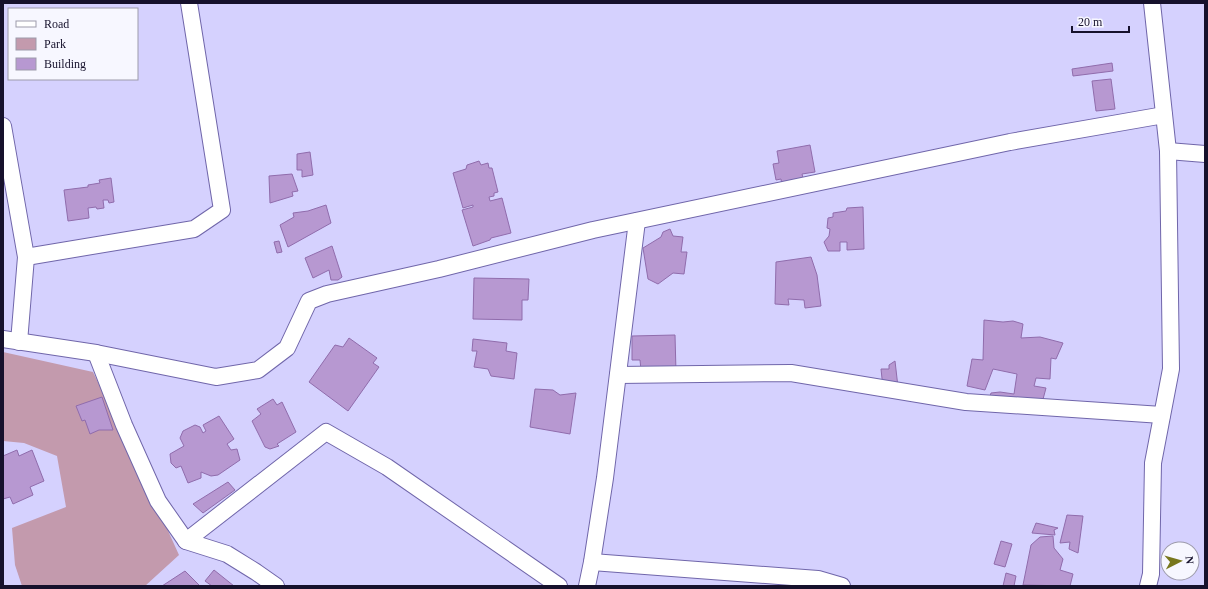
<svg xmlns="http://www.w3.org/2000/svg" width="1208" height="589" font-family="Georgia,serif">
<rect width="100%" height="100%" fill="#d5d1fe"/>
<path fill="#c39aad" d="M 3,352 L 93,372 L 136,460 L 179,555 L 145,586 L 22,586 L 15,565 L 12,528 L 66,507 L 57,456 L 24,443 L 3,441 Z"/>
<g fill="#b798d1" stroke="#906cac">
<path d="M 1112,63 L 1113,71 L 1073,76 L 1072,69 Z"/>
<path d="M 1111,79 L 1115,109 L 1096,111 L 1092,81 Z"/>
<path d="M 810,145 L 815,172 L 802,174 L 804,182 L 782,186 L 781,179 L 776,180 L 773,164 L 779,163 L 777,151 Z"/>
<path d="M 310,152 L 313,175 L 302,177 L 302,170 L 297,170 L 297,154 Z"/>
<path d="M 479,161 L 481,165 L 488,163 L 489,168 L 492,168 L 498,192 L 494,193 L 494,196 L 489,197 L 490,201 L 502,198 L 511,233 L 491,238 L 490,240 L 473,246 L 462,210 L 473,207 L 473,205 L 463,208 L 453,173 L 466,169 L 467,165 Z"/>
<path d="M 292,174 L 298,191 L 292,192 L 293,196 L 270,203 L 269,176 Z"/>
<path d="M 111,178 L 114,202 L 109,203 L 108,200 L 103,200 L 104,208 L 97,209 L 96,207 L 88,208 L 89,218 L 68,221 L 64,190 L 88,187 L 88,185 L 100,183 L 99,180 Z"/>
<path d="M 326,205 L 331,223 L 288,247 L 280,225 L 294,217 L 293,213 L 308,211 Z"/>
<path d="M 863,207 L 864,249 L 847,250 L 847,242 L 840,242 L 840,251 L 828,251 L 824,242 L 829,236 L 830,229 L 827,228 L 828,218 L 833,217 L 833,213 L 846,211 L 847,208 Z"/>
<path d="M 670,229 L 673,236 L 683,237 L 681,252 L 687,252 L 684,274 L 673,273 L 658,284 L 648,279 L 643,248 L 661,237 L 663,232 Z"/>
<path d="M 279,241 L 282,252 L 277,253 L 274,242 Z"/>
<path d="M 332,246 L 342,277 L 338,280 L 331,280 L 329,270 L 313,278 L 305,258 Z"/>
<path d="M 811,257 L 817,275 L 821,306 L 805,308 L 804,300 L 788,299 L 789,305 L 775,304 L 776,262 Z"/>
<path d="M 474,278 L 529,279 L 528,300 L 522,300 L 522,320 L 473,319 Z"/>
<path d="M 984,320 L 1003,322 L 1013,321 L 1023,324 L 1021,338 L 1040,337 L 1063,343 L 1056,359 L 1051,358 L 1050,379 L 1036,378 L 1034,386 L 1046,388 L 1042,403 L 988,401 L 991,393 L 1000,392 L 1014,394 L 1017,374 L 993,369 L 985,390 L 967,386 L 972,359 L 983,360 Z"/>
<path d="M 675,335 L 676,372 L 641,370 L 640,360 L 632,360 L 632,336 Z"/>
<path d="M 349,338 L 377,358 L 373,363 L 379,367 L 348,411 L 309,382 L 335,345 L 343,347 Z"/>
<path d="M 473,339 L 507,343 L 506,351 L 517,353 L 514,379 L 491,376 L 488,369 L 474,367 L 477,351 L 472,351 Z"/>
<path d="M 895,361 L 898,387 L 883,388 L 881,369 L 889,369 L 889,365 Z"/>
<path d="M 535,389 L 553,390 L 560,395 L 576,393 L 570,434 L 530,427 Z"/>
<path d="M 102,397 L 113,430 L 99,430 L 90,434 L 85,420 L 82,421 L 76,406 Z"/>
<path d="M 273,399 L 277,405 L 282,402 L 296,432 L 277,444 L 279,446 L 270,449 L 265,447 L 252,421 L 261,414 L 257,409 Z"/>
<path d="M 219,416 L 234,439 L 227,444 L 231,450 L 237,449 L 240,460 L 218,475 L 211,476 L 201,472 L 201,478 L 188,483 L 181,466 L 176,468 L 171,463 L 170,454 L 184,446 L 180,438 L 183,431 L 195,425 L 200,427 L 203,433 L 206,431 L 203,425 Z"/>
<path d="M 17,450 L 19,456 L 32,450 L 44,481 L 30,487 L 33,495 L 13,504 L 10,497 L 3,499 L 3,456 Z"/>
<path d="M 228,482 L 235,490 L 203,513 L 193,504 Z"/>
<path d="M 1067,515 L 1083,516 L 1078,553 L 1069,549 L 1070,542 L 1060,543 Z"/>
<path d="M 1036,523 L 1058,528 L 1054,530 L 1055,535 L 1032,533 Z"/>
<path d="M 1053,536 L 1054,548 L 1063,559 L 1060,570 L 1073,574 L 1070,586 L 1023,585 L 1031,545 L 1040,537 Z"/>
<path d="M 1001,541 L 1012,544 L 1005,567 L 994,564 Z"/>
<path d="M 214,570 L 234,586 L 212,586 L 205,581 Z"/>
<path d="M 185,571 L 200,586 L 162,586 Z"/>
<path d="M 1006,573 L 1016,576 L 1014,586 L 1003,586 Z"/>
</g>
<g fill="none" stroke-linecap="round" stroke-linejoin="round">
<defs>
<g id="minor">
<path d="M 3,126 L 26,257 L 19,342"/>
<path d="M 1168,151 L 1205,154"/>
<path d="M 26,257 L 194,229 L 222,210 L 189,3"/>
<path d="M 3,339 L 96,353 L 216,377 L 258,370 L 287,348 L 309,301 L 327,294 L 439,269 L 593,230 L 1010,142 L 1164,115"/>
<path d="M 96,353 L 124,425 L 158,501 L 186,541 L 227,554 L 256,572 L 276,586"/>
<path d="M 618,375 L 791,373 L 966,402 L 1162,415"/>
<path d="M 186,541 L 326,432 L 387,467 L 559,586"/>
<path d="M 592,562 L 818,579 L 842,586"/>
<path d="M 587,586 L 592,562 L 605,478 L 637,221"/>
<path d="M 1148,586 L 1151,574 L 1153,463 L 1171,369 L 1168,151 L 1152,3"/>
</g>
</defs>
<use href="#minor" stroke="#7066aa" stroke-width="18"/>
<use href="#minor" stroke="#fff" stroke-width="16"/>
</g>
<rect width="1208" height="589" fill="none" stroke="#16112c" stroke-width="8"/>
<rect x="8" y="8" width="130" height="72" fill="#f7f7ff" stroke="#9d9bab"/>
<rect x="16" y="21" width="20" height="6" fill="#ffffff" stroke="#9d9bab"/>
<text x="44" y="28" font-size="12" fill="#16112c">Road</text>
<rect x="16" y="38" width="20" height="12" fill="#c39aad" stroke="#9d9bab"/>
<text x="44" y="48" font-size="12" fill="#16112c">Park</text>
<rect x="16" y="58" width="20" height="12" fill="#b798d1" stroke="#9d9bab"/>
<text x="44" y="68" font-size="12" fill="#16112c">Building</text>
<g transform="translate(1180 561) rotate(84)"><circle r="19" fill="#f7f7ff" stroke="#9d9bab"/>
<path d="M0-3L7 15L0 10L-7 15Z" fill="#78771d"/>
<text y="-6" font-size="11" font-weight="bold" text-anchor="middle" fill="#16112c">N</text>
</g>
<path d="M1072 26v6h57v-6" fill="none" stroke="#16112c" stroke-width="2"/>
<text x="1078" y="26" font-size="12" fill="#16112c" stroke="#f7f7ff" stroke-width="3" paint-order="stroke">20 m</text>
</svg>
